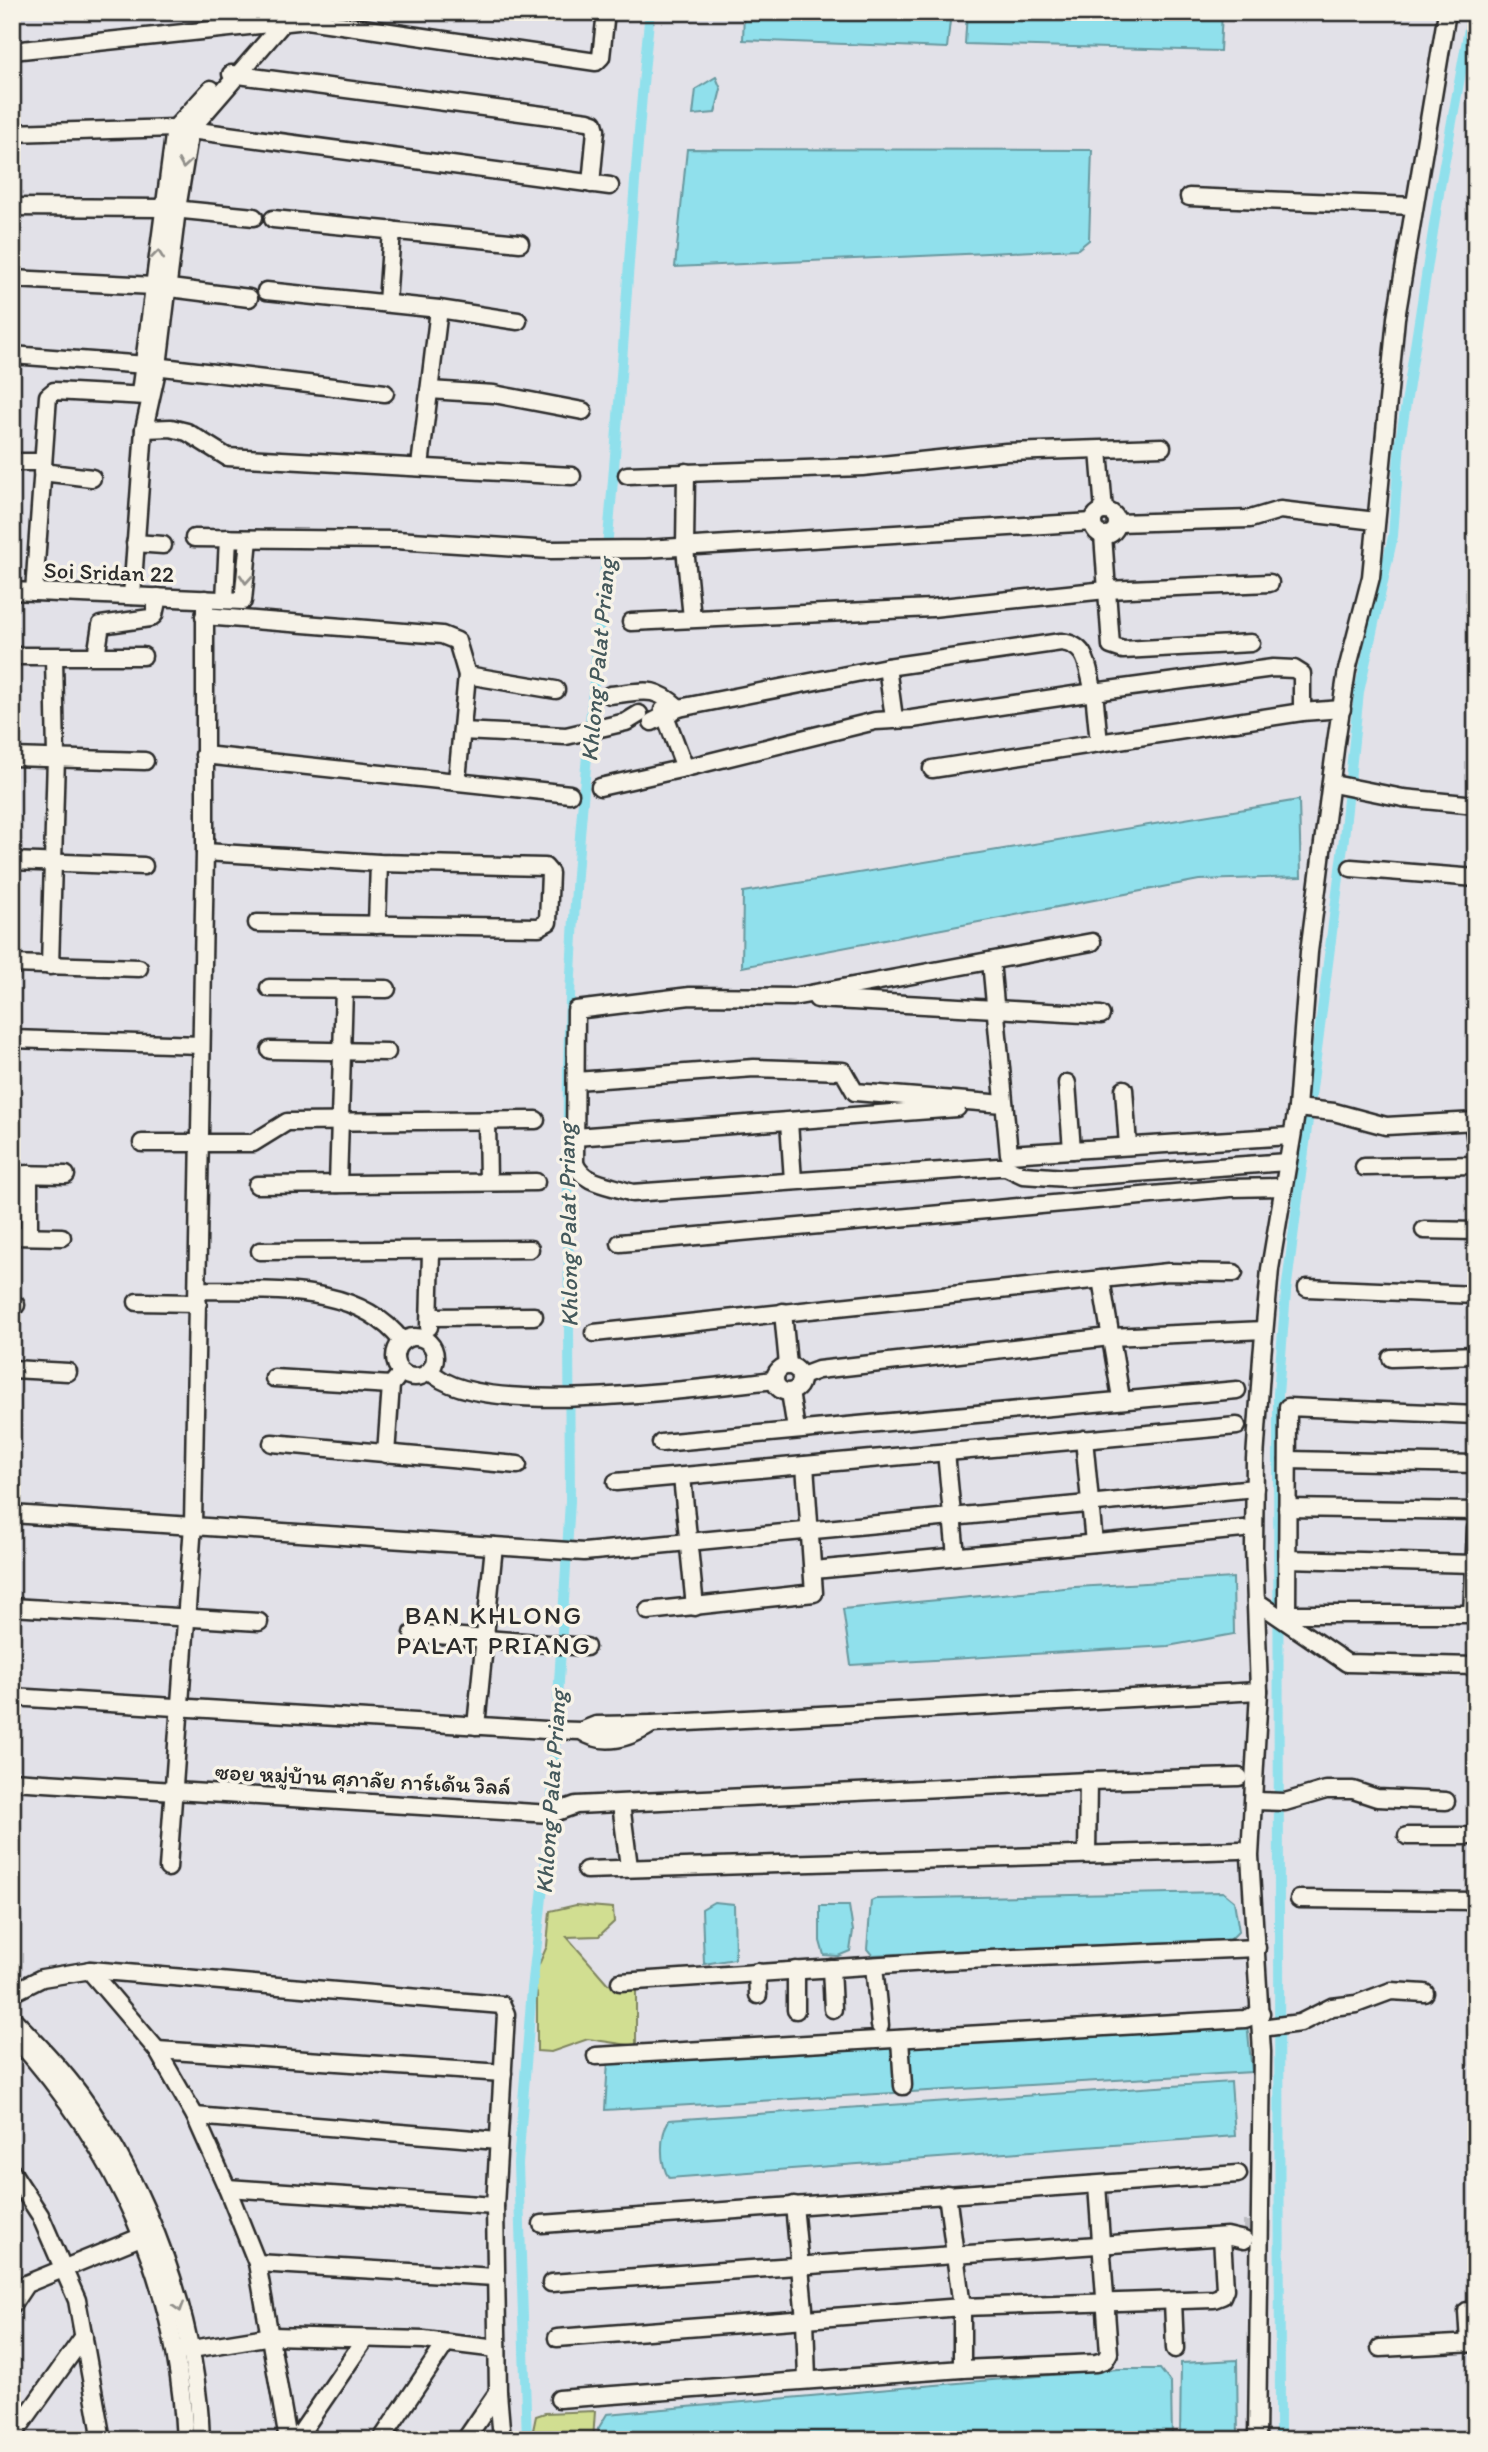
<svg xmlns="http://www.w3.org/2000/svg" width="1488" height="2452" font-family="Itim,'Playpen Sans Thai',sans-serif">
<rect width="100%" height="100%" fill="#e2e1e8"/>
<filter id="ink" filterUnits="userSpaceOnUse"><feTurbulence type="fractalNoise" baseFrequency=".0143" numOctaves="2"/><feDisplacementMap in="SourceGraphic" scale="14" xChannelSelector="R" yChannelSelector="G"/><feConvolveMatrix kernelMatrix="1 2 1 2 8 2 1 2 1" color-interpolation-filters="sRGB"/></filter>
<g filter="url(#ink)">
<g fill="#d1de91" stroke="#7e845e" stroke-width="2">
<path d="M 576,1905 L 613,1908 L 614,1922 L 599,1936 L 567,1937 L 608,1984 L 636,1990 L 636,2046 L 588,2039 L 551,2052 L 537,2051 L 537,1994 L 533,1978 L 547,1946 L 550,1911 Z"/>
<path d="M 595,2411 L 593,2440 L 531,2440 L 536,2416 L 545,2413 Z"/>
</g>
<g fill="#90e0ec" stroke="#68989f" stroke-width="2">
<path d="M 744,12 L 951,12 L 947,48 L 743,40 Z"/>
<path d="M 967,12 L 1222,12 L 1220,51 L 965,44 Z"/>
<path d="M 716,77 L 721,89 L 715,113 L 693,115 L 696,89 Z"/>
<path d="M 687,149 L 1092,150 L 1089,240 L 1078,249 L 675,267 Z"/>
<path d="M 1299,800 L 1301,877 L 1199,880 L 742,967 L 743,892 Z"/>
<path d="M 1233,1578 L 1234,1634 L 1168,1646 L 851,1665 L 843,1609 L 1075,1587 Z"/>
<path d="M 1223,1892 L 1234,1901 L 1239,1931 L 1230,1940 L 872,1955 L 867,1949 L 871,1901 L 875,1899 Z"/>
<path d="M 714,1902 L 734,1904 L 735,1959 L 704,1964 L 702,1909 Z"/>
<path d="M 820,1906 L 849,1906 L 853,1931 L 850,1951 L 838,1956 L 824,1955 L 820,1941 Z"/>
<path d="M 1247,2023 L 1252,2072 L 605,2110 L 608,2061 Z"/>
<path d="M 1231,2082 L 1235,2136 L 669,2178 C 659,2163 660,2135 669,2120 Z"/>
<path d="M 1237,2360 L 1238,2440 L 1180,2440 L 1181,2363 Z"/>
<path d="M 1118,2369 L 1160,2369 L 1171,2383 L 1172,2440 L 600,2440 L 598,2429 L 607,2414 Z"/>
</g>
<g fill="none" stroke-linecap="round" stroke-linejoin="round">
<g stroke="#90e0ec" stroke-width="10">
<path d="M 568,1137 C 565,930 591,722 610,515 C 625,348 632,180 650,12"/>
<path d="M 527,2440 L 518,2164 L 532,1989 L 551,1814 L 570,1501 L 568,1153"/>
<path d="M 1280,2440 L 1278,1394 L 1286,1292 L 1344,838 L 1359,692 L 1393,536 L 1400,442 L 1440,187 L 1472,12"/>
</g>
<path stroke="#bdbdc2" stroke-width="16" stroke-dasharray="16 8" stroke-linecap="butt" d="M 1243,2229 L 1253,2229"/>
<defs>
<g id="minor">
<path d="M 12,51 L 307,20 L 596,62 L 601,57 L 606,12"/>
<path d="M 231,74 L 588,121 L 594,123 L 596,130 L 591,184"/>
<path d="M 12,133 L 175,128 L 610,186"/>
<path d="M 1189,197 L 1414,206"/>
<path d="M 12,207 L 163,208 L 254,217"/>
<path d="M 273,219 L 520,243"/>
<path d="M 12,279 L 154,286 L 249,298"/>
<path d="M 266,291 L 439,309 L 518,321"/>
<path d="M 387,303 L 392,230"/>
<path d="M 12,355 L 146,365 L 385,393"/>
<path d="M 429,390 L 494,394 L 583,411"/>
<path d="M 140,393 L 175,128 L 211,89"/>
<path d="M 144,429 L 171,428 L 187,432 L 227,457 L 572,476"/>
<path d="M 1099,450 L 1104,511"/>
<path d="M 12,462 L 43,462"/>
<path d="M 420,466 L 439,309"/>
<path d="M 42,472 L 92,478"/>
<path d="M 686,472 L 685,548 L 692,618"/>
<path d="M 627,475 L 862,467 L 1006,452 L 1162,447"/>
<circle cx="1105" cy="523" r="12"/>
<path d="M 1117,523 L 1250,519 L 1280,510 L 1376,521"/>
<path d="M 1103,535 L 1111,646 L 1123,650 L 1251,643"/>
<path d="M 194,538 L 396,540 L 551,550 L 646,549 L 1093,522"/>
<path d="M 135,543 L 163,545"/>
<path d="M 12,591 L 243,601 L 249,539"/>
<path d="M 34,592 L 48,396 L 54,391 L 147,396"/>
<path d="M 132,596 L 144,429 L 158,366 L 177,209 L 190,130 L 288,17"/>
<path d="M 225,600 L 228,538"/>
<path d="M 204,616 L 442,635 L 457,641 L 467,675 L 556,690"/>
<path d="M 631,622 L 932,608 L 1106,590 L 1270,583"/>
<path d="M 97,650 L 101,625 L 150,618 L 154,615 L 158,597"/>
<path d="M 12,656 L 143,656"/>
<path d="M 887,667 L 894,718"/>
<path d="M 610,695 C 643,692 652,684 679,708"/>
<path d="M 652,722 L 679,708 L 887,667 L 1061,642 C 1089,645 1087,668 1094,692 L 1273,668 L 1294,669 L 1302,674 L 1302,712 L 1342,709"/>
<path d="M 462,731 L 566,736 L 626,722 L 639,714"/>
<path d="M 1099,743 L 1302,712"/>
<path d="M 204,755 L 570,794"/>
<path d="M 12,757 L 145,761"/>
<path d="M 685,768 L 875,721 L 912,719 L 1094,692 L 1099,743 L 932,769"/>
<path d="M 457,780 L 467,675"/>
<path d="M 1333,784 L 1403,798 L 1476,805"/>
<path d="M 600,787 L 685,768 L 663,710"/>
<path d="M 205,852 L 379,863 L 545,867 L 550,873 L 548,922 L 539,927 L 257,923"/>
<path d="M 12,861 L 144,866"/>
<path d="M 1351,868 L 1476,878"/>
<path d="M 377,925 L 379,863"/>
<path d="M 1092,942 L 793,997 L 690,996 L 576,1010 L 575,1163 C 582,1184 612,1185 632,1193 L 998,1167 L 1006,1167 L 1023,1175 L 1067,1178 L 1287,1162"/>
<path d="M 991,961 L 1009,1154 L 1291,1136"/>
<path d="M 12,964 L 139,968"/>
<path d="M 50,966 L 56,757 L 54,657"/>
<path d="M 269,988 L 387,989"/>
<path d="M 817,999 L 1101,1015"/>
<path d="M 12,1039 L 201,1045"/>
<path d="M 270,1050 L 387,1052"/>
<path d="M 576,1081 L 754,1068 L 843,1071 L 855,1092 L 1004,1104"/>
<path d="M 1067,1083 L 1072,1150"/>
<path d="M 1124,1089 L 1128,1146"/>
<path d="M 1297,1108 L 1334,1112 L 1386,1126 L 1476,1121"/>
<path d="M 487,1121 L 488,1182"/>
<path d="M 1473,1121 L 1476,1143"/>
<path d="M 789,1122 L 793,1180"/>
<path d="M 575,1137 L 957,1108"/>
<path d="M 142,1143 L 253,1143 L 287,1122 L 536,1120"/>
<path d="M 1364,1167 L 1476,1165"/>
<path d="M 12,1174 L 66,1175"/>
<path d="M 338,1184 L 344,989"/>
<path d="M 257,1185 L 536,1182"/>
<path d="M 1424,1230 L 1476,1231"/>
<path d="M 12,1236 L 62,1237"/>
<path d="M 29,1236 L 29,1174"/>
<path d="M 620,1243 L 1230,1188 L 1283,1187"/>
<path d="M 260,1251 L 530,1249"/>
<path d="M 1101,1279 L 1121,1398"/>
<path d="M 1307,1288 L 1476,1295"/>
<path d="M 198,1290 C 268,1292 355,1281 402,1341"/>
<path d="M 137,1302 L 198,1303"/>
<path d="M 12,1305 L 16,1305"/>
<path d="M 783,1312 L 788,1365"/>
<path d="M 432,1317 L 534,1316"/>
<path d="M 429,1327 L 431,1252"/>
<path d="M 594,1333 L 1168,1272 L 1234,1273"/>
<circle cx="415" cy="1357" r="20"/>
<path d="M 1391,1358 L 1476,1355"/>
<circle cx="788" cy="1379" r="13"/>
<path d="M 12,1369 L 68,1372"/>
<path d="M 430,1371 C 476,1421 706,1387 775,1380"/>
<path d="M 802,1376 L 818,1370 L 1110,1337 L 1264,1330"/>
<path d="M 274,1378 L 391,1385"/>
<path d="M 790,1392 L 796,1429"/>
<path d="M 1476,1415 L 1288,1407 L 1287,1614 L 1476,1614"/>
<path d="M 1084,1439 L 1094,1543"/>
<path d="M 272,1443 L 518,1465"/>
<path d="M 661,1443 L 1237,1390"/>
<path d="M 946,1452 L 956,1556"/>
<path d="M 386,1454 L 391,1385 L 396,1379"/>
<path d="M 1288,1460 L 1476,1464"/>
<path d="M 682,1477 L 695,1607"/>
<path d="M 616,1482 L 1237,1426"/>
<path d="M 1287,1508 L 1476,1511"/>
<path d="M 12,1514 L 584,1552 L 1255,1488"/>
<path d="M 1287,1559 L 1474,1564"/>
<path d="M 814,1570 L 1243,1529"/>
<path d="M 1256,1601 L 1347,1663 L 1476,1666"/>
<path d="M 12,1607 L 259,1622"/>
<path d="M 648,1611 L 814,1593 L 805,1465"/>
<path d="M 1472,1614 L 1476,1529"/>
<path d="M 413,1633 L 586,1647"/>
<path d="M 12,1697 L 546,1730 L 581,1731 L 596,1725 L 652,1724 C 630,1738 604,1747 581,1731"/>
<path d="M 652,1724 L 1259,1691"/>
<path d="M 476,1726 L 494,1546"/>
<path d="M 12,1781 L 551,1814 L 576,1805 L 1088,1781 L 1239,1777"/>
<path d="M 1255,1801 L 1285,1802 L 1326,1790 L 1353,1790 L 1377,1798 L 1446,1801"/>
<path d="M 621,1804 L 629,1867"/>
<path d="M 1407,1836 L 1476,1836"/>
<path d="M 1087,1854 L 1088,1781"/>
<path d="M 168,1868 L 193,1525 L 205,852 L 205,599"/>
<path d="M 586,1870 L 1240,1850"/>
<path d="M 1299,1899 L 1476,1901"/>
<path d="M 874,1966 L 880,2026"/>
<path d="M 831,1968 L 833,2009"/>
<path d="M 89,1970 L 157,2050 L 195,2116 L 227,2188 L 257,2263 L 288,2440"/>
<path d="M 757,1972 L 758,1995"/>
<path d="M 620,1982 L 943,1961 L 1257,1948"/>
<path d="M 12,1993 L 42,1978 L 91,1970 L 502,2005 L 506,2014 L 495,2206 L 498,2392 L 465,2440"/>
<path d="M 796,2010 L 796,1970"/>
<path d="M 12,2018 C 36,2042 59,2066 79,2093 C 150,2190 197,2320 201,2440"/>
<path d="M 1261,2028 L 1300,2023 L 1332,2007 L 1356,2004 L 1391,1991 L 1425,1993"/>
<path d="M 12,2034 C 119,2151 177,2281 185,2440"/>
<path d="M 900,2039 L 903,2086"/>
<path d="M 157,2050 L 503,2073"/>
<path d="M 596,2056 L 1245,2019 L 1261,2013"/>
<path d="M 195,2116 L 498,2141"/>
<path d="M 12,2172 L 40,2215 L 77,2300 L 102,2440"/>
<path d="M 227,2188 L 495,2206"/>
<path d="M 947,2194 L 962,2307 L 962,2369"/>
<path d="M 794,2205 L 805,2319 L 807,2380"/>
<path d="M 542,2224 L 1238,2174"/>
<path d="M 257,2263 L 495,2277"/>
<path d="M 551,2283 L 1227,2236 L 1244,2240"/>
<path d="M 1173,2301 L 1175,2349"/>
<path d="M 12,2305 L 26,2284 L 143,2236"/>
<path d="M 1467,2311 L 1469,2343"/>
<path d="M 557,2338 L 962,2307 L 1214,2299 L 1222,2296 L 1225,2289 L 1222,2237"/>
<path d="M 1380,2348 L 1476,2343"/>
<path d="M 179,2351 L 272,2336 L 424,2340 L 497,2349"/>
<path d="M 498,2392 L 502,2440"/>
<path d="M 559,2399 L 962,2369 L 1096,2363 L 1105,2360 L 1109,2353 L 1097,2185"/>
<path d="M 12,2437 L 84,2336"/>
<path d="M 296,2440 L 365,2339"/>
<path d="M 381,2440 L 446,2343"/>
<path d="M 1257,2440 L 1262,2052 L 1250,1856 L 1259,1691 L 1254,1547 L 1255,1459 L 1262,1357 L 1270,1269 L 1297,1108 L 1309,952 L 1336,742 L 1347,670 L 1371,577 L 1396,318 L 1447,12"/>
</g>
</defs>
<use href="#minor" stroke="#2b2b2b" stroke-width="21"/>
<use href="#minor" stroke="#f7f3e8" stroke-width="16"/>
</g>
<defs><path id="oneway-chevron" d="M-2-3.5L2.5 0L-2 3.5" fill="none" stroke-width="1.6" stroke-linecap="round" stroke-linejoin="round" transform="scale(1.75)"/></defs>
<g stroke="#918f8a">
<use href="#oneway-chevron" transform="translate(184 164) rotate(99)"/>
<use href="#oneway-chevron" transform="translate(158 255) rotate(-84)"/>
<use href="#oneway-chevron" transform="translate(246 579) rotate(94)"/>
<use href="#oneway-chevron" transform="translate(179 2307) rotate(73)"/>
</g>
</g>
<g text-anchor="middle" stroke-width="7" stroke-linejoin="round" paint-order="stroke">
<g font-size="23" fill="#2b2b2b" stroke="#f7f3e8">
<text transform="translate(109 572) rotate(2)" y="8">Soi Sridan 22</text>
<text transform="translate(363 1779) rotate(3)" y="8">ซอย หมู่บ้าน ศุภาลัย การ์เด้น วิลล์</text>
</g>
<g font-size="24" font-style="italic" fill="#44585b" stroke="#f7f3e8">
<text transform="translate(598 660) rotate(-85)" y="8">Khlong Palat Priang</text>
<text transform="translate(568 1225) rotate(-91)" y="8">Khlong Palat Priang</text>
<text transform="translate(551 1792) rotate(-86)" y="8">Khlong Palat Priang</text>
</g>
<g font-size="26" letter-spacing="2" fill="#2b2b2b" stroke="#f7f3e8">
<text x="494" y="1624">BAN KHLONG<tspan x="494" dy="30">PALAT PRIANG</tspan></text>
</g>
</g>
<rect width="1488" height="2452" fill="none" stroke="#f7f3e8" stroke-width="42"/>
<rect x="21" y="21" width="1446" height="2410" fill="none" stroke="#2b2b2b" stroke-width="2.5" filter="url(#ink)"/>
</svg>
